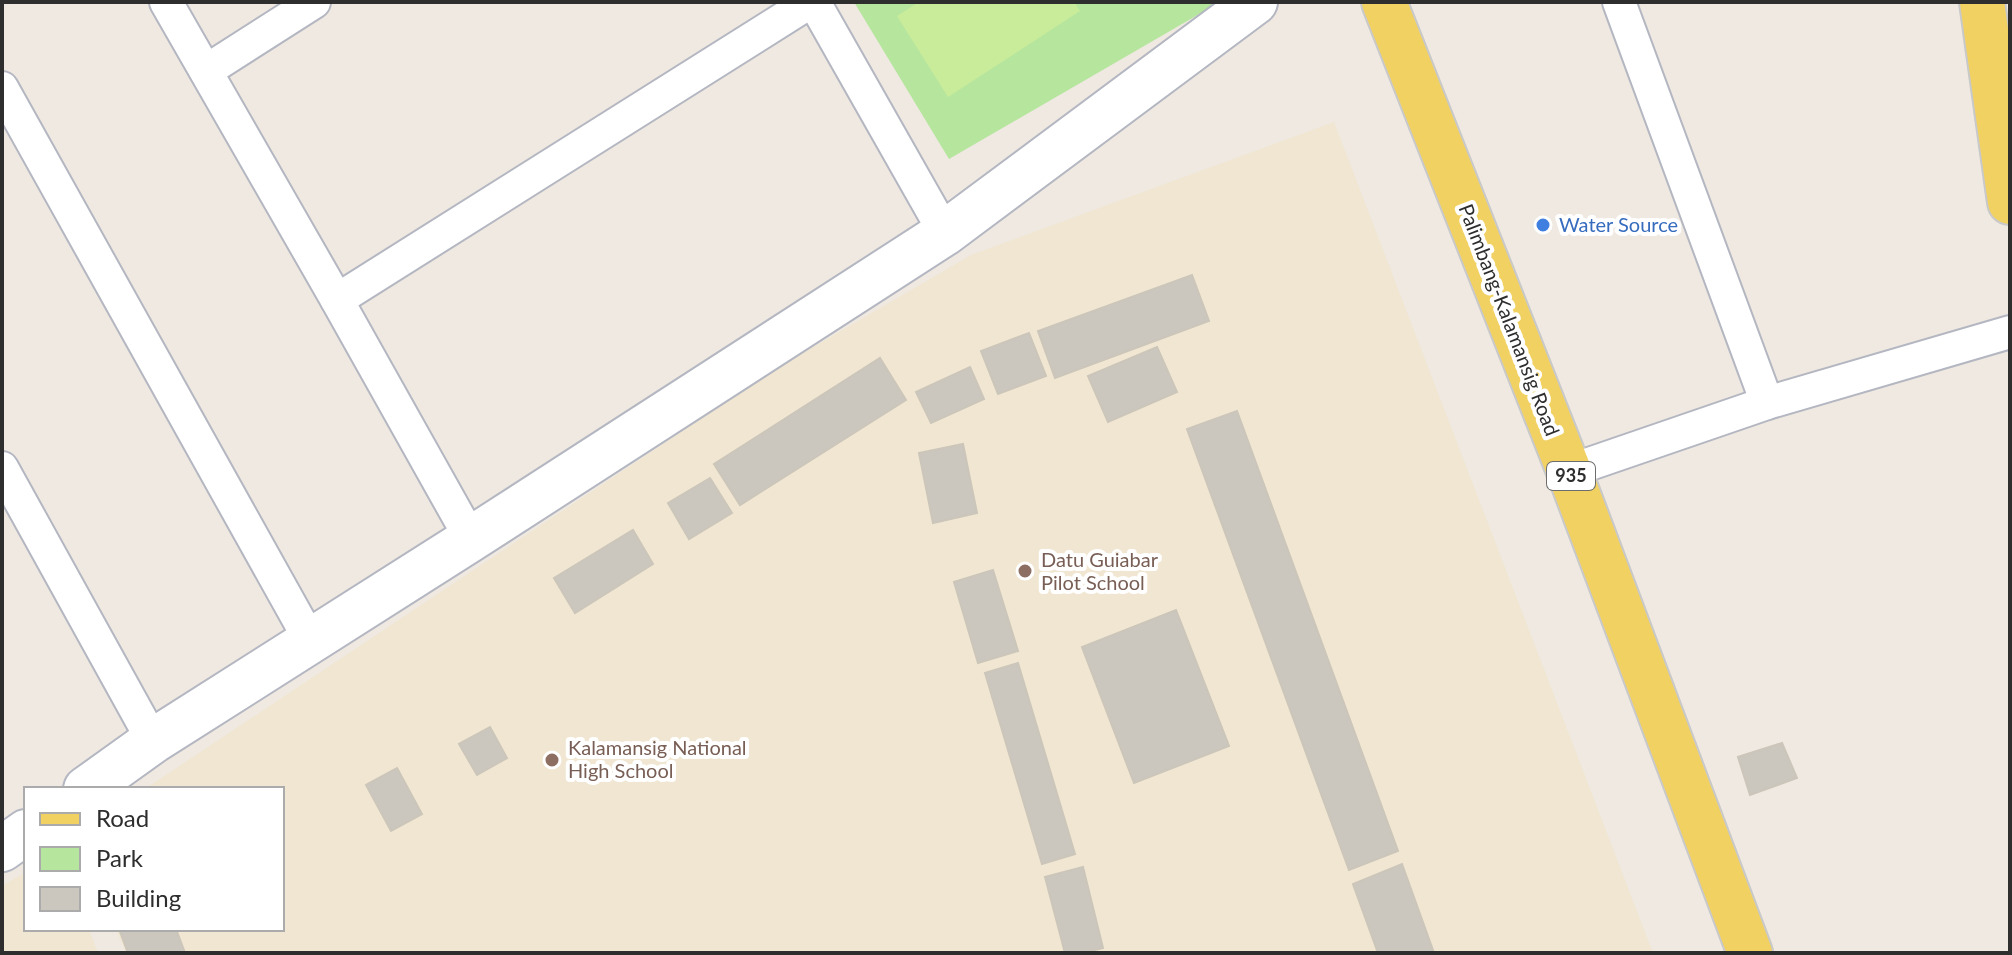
<svg xmlns="http://www.w3.org/2000/svg" width="2012" height="955" font-family="Lato,sans-serif">
<rect width="100%" height="100%" fill="#efe9e1"/>
<g fill="#f0e6d1">
<path d="M 1334,122 L 1653,953 L 126,953 L 116,929 L 282,929 L 282,789 L 145,789 L 774,370 L 971,255 Z"/>
<path d="M 26,872 L 26,929 L 89,929 L 98,953 L 2,953 L 2,886 Z"/>
</g>
<path fill="#b6e59e" d="M 854,2 L 1220,2 L 949,159 Z"/>
<path fill="#c9ec9a" d="M 919,2 L 1074,2 L 1080,11 L 948,97 L 897,16 Z"/>
<g fill="#cbc7bf" stroke="#cbc5ba" stroke-width="2">
<path d="M 1192,275 L 1209,321 L 1055,378 L 1038,331 Z"/>
<path d="M 1029,333 L 1046,376 L 998,394 L 981,351 Z"/>
<path d="M 1157,347 L 1177,392 L 1108,422 L 1088,376 Z"/>
<path d="M 880,358 L 906,400 L 740,505 L 714,464 Z"/>
<path d="M 970,367 L 984,399 L 931,423 L 916,392 Z"/>
<path d="M 1237,411 L 1398,851 L 1349,870 L 1187,429 Z"/>
<path d="M 963,444 L 977,513 L 933,523 L 919,453 Z"/>
<path d="M 710,478 L 732,513 L 689,539 L 668,503 Z"/>
<path d="M 633,530 L 653,564 L 575,613 L 554,578 Z"/>
<path d="M 993,570 L 1018,651 L 978,663 L 954,582 Z"/>
<path d="M 1176,610 L 1229,746 L 1134,783 L 1082,647 Z"/>
<path d="M 1018,663 L 1075,854 L 1042,864 L 985,673 Z"/>
<path d="M 490,727 L 507,758 L 477,775 L 459,744 Z"/>
<path d="M 1782,743 L 1797,778 L 1750,795 L 1738,757 Z"/>
<path d="M 397,768 L 422,814 L 391,831 L 366,785 Z"/>
<path d="M 1402,864 L 1434,953 L 1378,953 L 1353,884 Z"/>
<path d="M 1083,867 L 1103,948 L 1082,953 L 1065,953 L 1045,877 Z"/>
<path d="M 119,929 L 176,929 L 185,953 L 128,953 Z"/>
</g>
<g fill="none" stroke-linecap="round" stroke-linejoin="round">
<defs>
<g id="street">
<path d="M 166,2 L 337,300 L 471,539"/>
<path d="M 814,2 L 945,233"/>
<path d="M 1619,2 L 1767,403"/>
<path d="M 206,71 L 314,2"/>
<path d="M 2,88 L 310,640"/>
<path d="M 337,300 L 810,2"/>
<path d="M 2,468 L 153,741"/>
<path d="M 1569,471 L 1767,403 L 2010,332"/>
</g>
<g id="secondary">
<path d="M 86,789 L 153,741 L 471,539 L 945,233 L 1255,2"/>
<path d="M 2,849 L 26,832"/>
</g>
<g id="primary">
<path d="M 1384,2 L 1569,471 L 1750,953"/>
<path d="M 1982,2 L 2010,202"/>
</g>
</defs>
<use href="#street" stroke="#b4b7c1" stroke-width="36"/>
<use href="#secondary" stroke="#b4b7c1" stroke-width="48"/>
<use href="#primary" stroke="#c9c9c9" stroke-width="48"/>
<use href="#street" stroke="#fff" stroke-width="32"/>
<use href="#secondary" stroke="#fff" stroke-width="44"/>
<use href="#primary" stroke="#f2d163" stroke-width="44"/>
</g>
<circle fill="#3f7fe0" stroke="#fff" stroke-width="3" cx="1543" cy="225" r="8"/>
<g fill="#8d6e63" stroke="#fff" stroke-width="3">
<circle cx="1025" cy="571" r="8"/>
<circle cx="552" cy="760" r="8"/>
</g>
<g text-anchor="middle" stroke-width="8" stroke-linejoin="round" paint-order="stroke">
<rect fill="#fff" stroke="#6d6d6d" stroke-width="2" x="1547" y="462" width="48" height="28" rx="6"/>
<g font-size="18" font-weight="bold" fill="#2e2e2e">
<text x="1571" y="482">935</text>
</g>
<g font-size="20" fill="#366cbe" stroke="#fff" text-anchor="start">
<text x="1559" y="232">Water Source</text>
</g>
<g font-size="20" fill="#2e2e2e" stroke="#fff">
<text transform="translate(1509 320) rotate(69)" y="7">Palimbang-Kalamansig Road</text>
</g>
<g font-size="20" fill="#785e54" stroke="#fff" text-anchor="start">
<text x="1041" y="567">Datu Guiabar<tspan x="1041" dy="23">Pilot School</tspan></text>
<text x="568" y="755">Kalamansig National<tspan x="568" dy="23">High School</tspan></text>
</g>
</g>
<rect width="2012" height="955" fill="none" stroke="#2e2e2e" stroke-width="8"/>
<rect x="24" y="787" width="260" height="144" fill="#ffffff" stroke="#ababab" stroke-width="2"/>
<rect x="40" y="813" width="40" height="12" fill="#f2d163" stroke="#ababab" stroke-width="2"/>
<text x="96" y="827" font-size="24" fill="#2e2e2e">Road</text>
<rect x="40" y="847" width="40" height="24" fill="#b6e59e" stroke="#ababab" stroke-width="2"/>
<text x="96" y="867" font-size="24" fill="#2e2e2e">Park</text>
<rect x="40" y="887" width="40" height="24" fill="#cbc7bf" stroke="#ababab" stroke-width="2"/>
<text x="96" y="907" font-size="24" fill="#2e2e2e">Building</text>
</svg>
